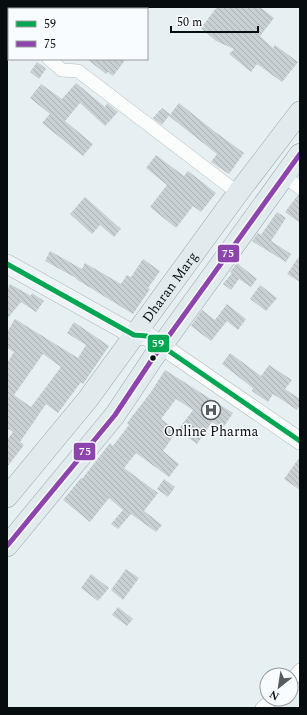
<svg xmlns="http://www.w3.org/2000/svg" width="307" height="715" font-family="Spectral,serif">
<defs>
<pattern id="building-back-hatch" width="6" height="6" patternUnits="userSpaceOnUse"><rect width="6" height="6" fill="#c9d0d3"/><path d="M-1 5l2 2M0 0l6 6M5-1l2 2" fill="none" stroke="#abb1b4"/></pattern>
</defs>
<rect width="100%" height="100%" fill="#e6eff2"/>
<g fill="url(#building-back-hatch)" fill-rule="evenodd">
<path d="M 217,7 L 260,7 L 274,18 L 260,36 L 273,48 L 275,45 L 298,62 L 282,82 L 257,64 L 251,72 L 229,54 L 234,49 L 216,41 L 201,28 Z"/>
<path d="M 87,59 L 126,59 L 113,76 L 108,72 L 106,74 Z"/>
<path d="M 37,62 L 46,69 L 39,79 L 30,72 Z"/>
<path d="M 76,83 L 105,107 L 107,103 L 118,112 L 105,126 L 80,103 L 65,121 L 93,144 L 83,156 L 42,123 L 50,114 L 30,98 L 41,84 L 62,99 Z"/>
<path d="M 179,103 L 214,131 L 244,153 L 229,174 L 211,162 L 217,154 L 169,116 Z"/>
<path d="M 162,108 L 170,114 L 162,125 L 153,118 Z"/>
<path d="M 156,155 L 184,176 L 188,171 L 216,193 L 201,212 L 193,206 L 176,228 L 150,207 L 167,185 L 146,168 Z"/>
<path d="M 298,195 L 300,196 L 300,223 L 285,212 Z"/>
<path d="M 85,197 L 121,229 L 114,237 L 100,225 L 92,234 L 70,214 Z"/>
<path d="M 277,212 L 286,218 L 271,241 L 291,254 L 286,262 L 252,241 L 258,233 L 261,235 Z"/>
<path d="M 50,251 L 82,269 L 85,263 L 121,284 L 127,275 L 131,277 L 143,259 L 160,271 L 148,288 L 150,289 L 133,314 L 76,279 L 76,278 L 45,261 Z"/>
<path d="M 300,255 L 300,282 L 287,274 Z"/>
<path d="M 237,263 L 257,279 L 251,287 L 239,279 L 231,290 L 223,284 L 232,273 L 230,272 Z"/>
<path d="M 10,284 L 31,296 L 32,293 L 44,301 L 36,312 L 21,302 L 7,319 L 7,290 Z"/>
<path d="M 260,285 L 277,298 L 266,311 L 250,299 Z"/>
<path d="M 227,304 L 246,319 L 238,330 L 227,321 L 211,341 L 191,326 L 202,310 L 215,320 Z"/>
<path d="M 15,319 L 78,358 L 86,345 L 67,333 L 74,322 L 109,346 L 83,384 L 81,382 L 58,413 L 46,404 L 20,442 L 24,445 L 7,467 L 7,440 L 13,432 L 7,428 L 7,363 L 14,352 L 7,348 L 7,332 ZM 43,354 L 61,367 L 31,407 L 14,395 Z"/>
<path d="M 230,353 L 261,376 L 269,365 L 292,380 L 285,389 L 300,399 L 300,405 L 297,410 L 273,394 L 268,402 L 252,391 L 253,388 L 222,364 Z"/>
<path d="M 165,370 L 233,413 L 222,429 L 212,422 L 197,444 L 178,430 L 193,410 L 176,399 L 161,419 L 177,431 L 163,451 L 179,464 L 169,477 L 136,453 L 124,468 L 158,493 L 144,511 L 162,525 L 156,532 L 131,514 L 118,529 L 111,524 L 123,510 L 109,498 L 90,522 L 63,500 L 81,478 L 82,479 L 110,443 L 113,446 L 129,425 L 127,423 L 151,392 Z"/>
<path d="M 300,457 L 300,490 L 284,479 Z"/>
<path d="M 164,479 L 175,487 L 168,497 L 157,489 Z"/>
<path d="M 126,569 L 139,578 L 123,600 L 111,590 Z"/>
<path d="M 91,574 L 109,588 L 98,601 L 81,588 Z"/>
<path d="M 118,607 L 133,619 L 127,626 L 112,615 Z"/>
</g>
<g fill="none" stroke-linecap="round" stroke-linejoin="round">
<defs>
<g id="minor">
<path d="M 7,24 L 9,26"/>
<path d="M 49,59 L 62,70 L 78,71 L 238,193"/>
<path d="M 284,176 L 300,188"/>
<path d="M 291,681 L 300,670"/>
<path d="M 262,708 L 273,699"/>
</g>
<path id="tertiary" d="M 162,346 L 300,441"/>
<path id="secondary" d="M 7,264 L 134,335 L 147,336 L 162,346"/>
<g id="primary">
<path id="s1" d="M 7,497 L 88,399 L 238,193 L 300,112"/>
<path d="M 7,546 L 115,415 L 153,358 L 300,154"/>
</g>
</defs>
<use href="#minor" stroke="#b2babc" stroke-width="14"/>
<use href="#tertiary" stroke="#b2babc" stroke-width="18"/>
<use href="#secondary" stroke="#b2babc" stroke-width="20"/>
<use href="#primary" stroke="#96a8ae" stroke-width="22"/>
<use href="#minor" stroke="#fbfdfd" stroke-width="13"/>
<use href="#tertiary" stroke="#fbfdfd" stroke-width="17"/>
<use href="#secondary" stroke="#eef3f5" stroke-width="19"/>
<use href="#primary" stroke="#e1eaec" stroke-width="21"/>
<defs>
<path id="bus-1" d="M 7,264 L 134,335 L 147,336 L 300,441"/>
<path id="bus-2" d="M 7,546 L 115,415 L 153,358 L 300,154"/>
</defs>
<use href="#bus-1" stroke="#f9fcfe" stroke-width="8"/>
<use href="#bus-2" stroke="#f9fcfe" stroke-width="8"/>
<use href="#bus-1" stroke="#00a651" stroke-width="5"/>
<use href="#bus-2" stroke="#8e44ad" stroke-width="5"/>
</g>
<defs>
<symbol id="hospital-ring" viewBox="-11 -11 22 22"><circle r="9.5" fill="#f9fcfe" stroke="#555c5e" stroke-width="1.5"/><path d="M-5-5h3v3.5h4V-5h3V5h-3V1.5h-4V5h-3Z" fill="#555c5e"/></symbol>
</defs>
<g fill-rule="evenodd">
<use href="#hospital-ring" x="200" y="399" width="22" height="22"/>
</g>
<circle fill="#070d0f" stroke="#f9fcfe" stroke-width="1.5" cx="153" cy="358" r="3.5"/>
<g text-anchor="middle" stroke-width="3" stroke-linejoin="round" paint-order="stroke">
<g font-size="14" fill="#070d0f" stroke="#f9fcfe">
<text dy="5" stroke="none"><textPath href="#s1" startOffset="266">Dharan Marg</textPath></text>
</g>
<g font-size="14" fill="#070d0f" stroke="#f9fcfe">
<text x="211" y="436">Online Pharma</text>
</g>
</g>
<g stroke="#f9fcfe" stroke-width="1.5">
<rect x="217" y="244" width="23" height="19" rx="4" fill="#8e44ad"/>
<rect x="147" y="334" width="23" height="19" rx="4" fill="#00a651"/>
<rect x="73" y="442" width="23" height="19" rx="4" fill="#8e44ad"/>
</g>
<g font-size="11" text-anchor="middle" font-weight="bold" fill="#fff">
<text x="228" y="257">75</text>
<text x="158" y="347">59</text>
<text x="85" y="455">75</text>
</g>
<rect width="307" height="715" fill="none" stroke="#070d0f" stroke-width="16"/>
<rect x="8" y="8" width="140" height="52" fill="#f9fcfe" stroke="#989c9e"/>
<rect x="16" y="21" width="20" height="6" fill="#00a651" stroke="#989c9e"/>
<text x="44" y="28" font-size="12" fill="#070d0f">59</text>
<rect x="16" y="41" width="20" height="6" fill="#8e44ad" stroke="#989c9e"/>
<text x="44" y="48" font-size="12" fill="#070d0f">75</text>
<g transform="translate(279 687) rotate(210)"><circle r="19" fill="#f9fcfe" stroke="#989c9e"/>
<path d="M0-3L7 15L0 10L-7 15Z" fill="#555c5e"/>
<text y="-6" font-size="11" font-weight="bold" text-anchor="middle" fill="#070d0f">N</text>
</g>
<path d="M171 26v6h87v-6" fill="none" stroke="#070d0f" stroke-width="2"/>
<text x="177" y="26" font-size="12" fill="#070d0f" stroke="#f9fcfe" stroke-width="3" paint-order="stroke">50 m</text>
</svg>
